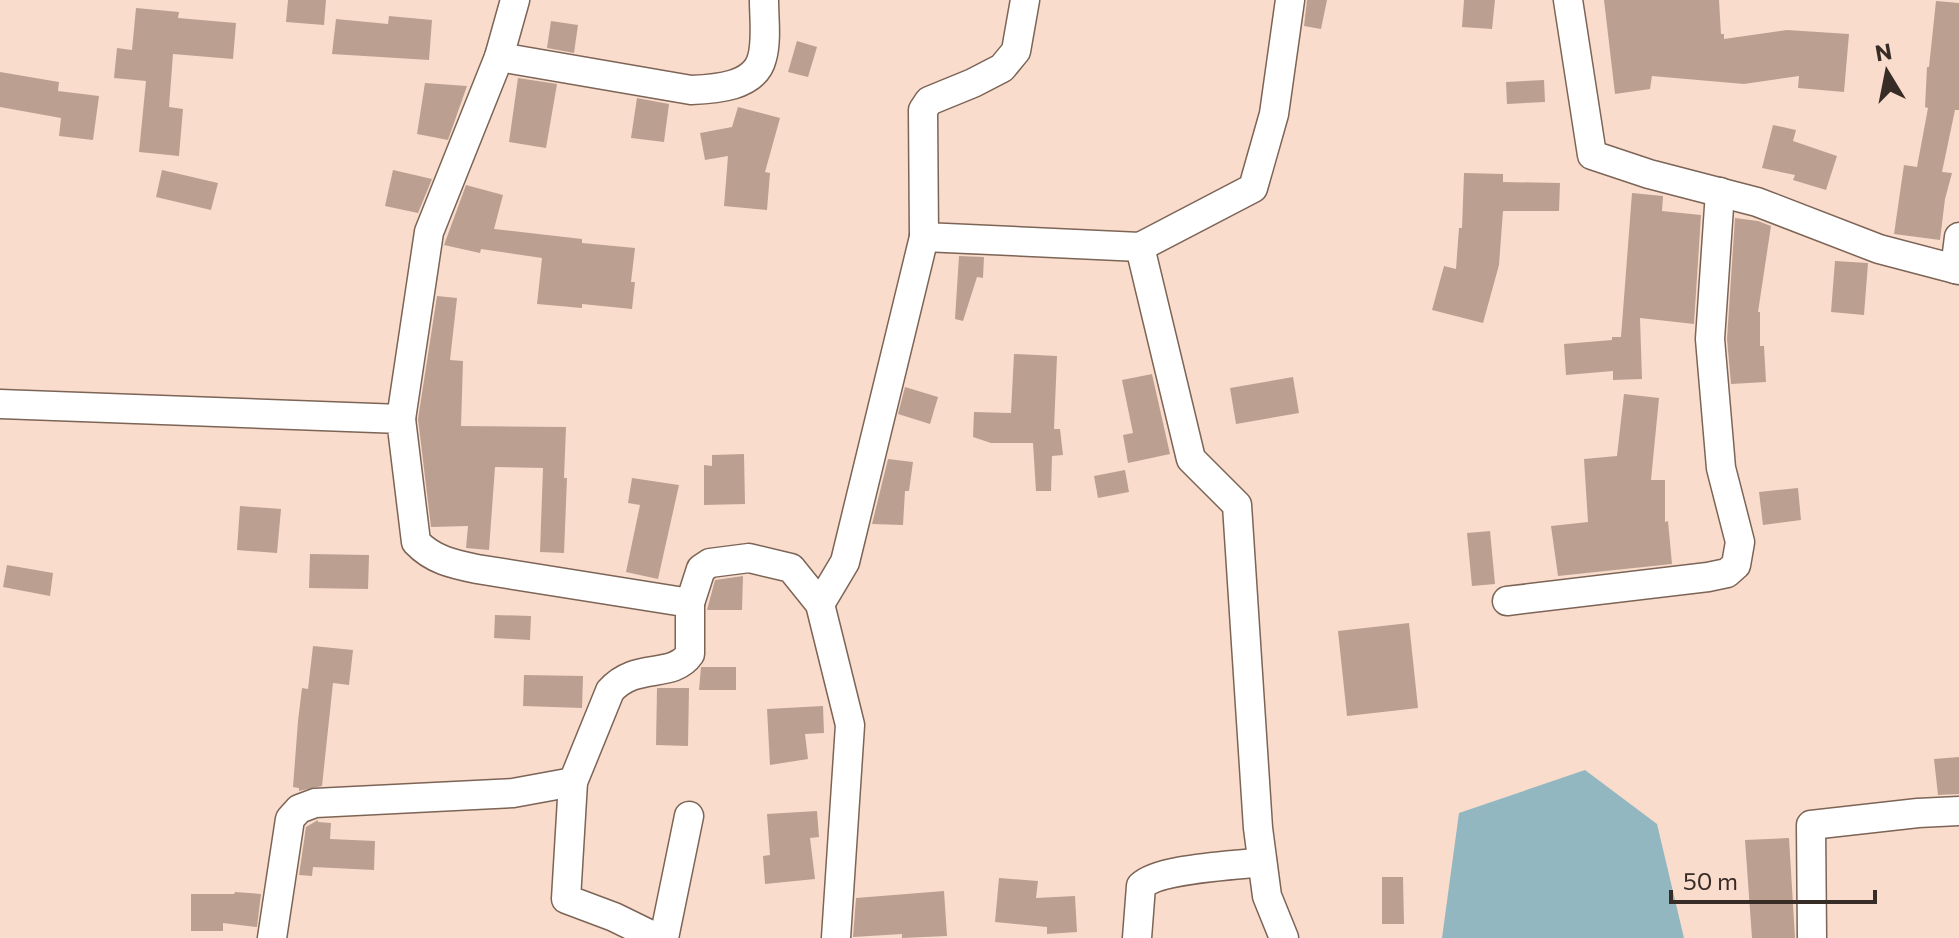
<svg xmlns="http://www.w3.org/2000/svg" width="1959" height="938" font-family="Commissioner,sans-serif">
<rect width="100%" height="100%" fill="#f9dccc"/>
<path fill="#93b7c1" d="M 1585,770 L 1657,824 L 1684,938 L 1442,938 L 1459,813 Z"/>
<g fill="#bba091">
<path d="M 288,0 L 326,0 L 324,25 L 286,22 Z"/>
<path d="M 1307,0 L 1327,0 L 1321,29 L 1304,26 Z"/>
<path d="M 1464,0 L 1495,0 L 1492,29 L 1462,27 Z"/>
<path d="M 1604,0 L 1719,0 L 1721,34 L 1724,34 L 1724,39 L 1787,30 L 1849,34 L 1844,92 L 1798,88 L 1799,76 L 1744,84 L 1652,76 L 1650,89 L 1615,94 Z"/>
<path d="M 1936,1 L 1959,3 L 1959,110 L 1955,110 L 1942,172 L 1952,173 L 1945,199 L 1940,240 L 1894,234 L 1904,165 L 1917,167 L 1928,108 L 1925,107 L 1927,67 L 1929,67 Z"/>
<path d="M 136,8 L 179,12 L 178,18 L 236,23 L 233,59 L 173,54 L 169,107 L 183,109 L 179,156 L 139,152 L 146,81 L 114,78 L 117,48 L 132,50 Z"/>
<path d="M 389,16 L 432,20 L 429,60 L 332,54 L 336,19 L 388,24 Z"/>
<path d="M 551,21 L 578,25 L 574,53 L 547,48 Z"/>
<path d="M 797,41 L 817,47 L 808,77 L 788,72 Z"/>
<path d="M 0,72 L 59,82 L 58,91 L 99,96 L 93,140 L 59,136 L 61,118 L 0,107 Z"/>
<path d="M 518,78 L 557,84 L 546,148 L 509,142 Z"/>
<path d="M 1544,80 L 1545,102 L 1507,104 L 1506,82 Z"/>
<path d="M 425,83 L 467,86 L 448,140 L 417,134 Z"/>
<path d="M 637,98 L 669,104 L 664,142 L 631,138 Z"/>
<path d="M 738,107 L 780,118 L 765,172 L 770,173 L 767,210 L 724,206 L 728,156 L 705,160 L 700,133 L 732,127 Z"/>
<path d="M 1773,125 L 1796,130 L 1793,141 L 1837,156 L 1826,190 L 1793,180 L 1795,175 L 1762,168 Z"/>
<path d="M 162,170 L 218,183 L 211,210 L 156,197 Z"/>
<path d="M 393,170 L 432,179 L 418,213 L 385,206 Z"/>
<path d="M 1464,173 L 1503,174 L 1503,182 L 1560,183 L 1559,211 L 1503,211 L 1499,265 L 1483,323 L 1432,310 L 1444,266 L 1456,269 L 1459,228 L 1462,228 Z"/>
<path d="M 466,185 L 503,195 L 494,229 L 582,239 L 582,243 L 635,248 L 631,282 L 635,282 L 632,309 L 582,304 L 582,308 L 537,304 L 542,258 L 481,249 L 480,253 L 444,245 Z"/>
<path d="M 1632,193 L 1663,196 L 1662,211 L 1701,215 L 1694,324 L 1640,318 L 1642,379 L 1613,380 L 1613,371 L 1566,375 L 1564,344 L 1612,340 L 1612,337 L 1621,337 Z"/>
<path d="M 1735,218 L 1758,221 L 1771,226 L 1758,312 L 1760,312 L 1760,346 L 1764,346 L 1766,382 L 1731,384 L 1727,339 Z"/>
<path d="M 959,256 L 984,257 L 983,278 L 977,277 L 963,321 L 955,319 Z"/>
<path d="M 1835,261 L 1868,263 L 1864,315 L 1831,312 Z"/>
<path d="M 437,296 L 457,298 L 450,360 L 463,361 L 461,426 L 566,427 L 564,478 L 567,478 L 564,553 L 540,552 L 543,468 L 495,467 L 489,550 L 466,548 L 468,526 L 431,527 L 418,419 Z"/>
<path d="M 1014,354 L 1057,356 L 1054,429 L 1060,429 L 1063,455 L 1052,456 L 1051,491 L 1036,491 L 1033,443 L 991,443 L 973,437 L 974,412 L 1011,413 Z"/>
<path d="M 1152,374 L 1170,454 L 1128,463 L 1123,435 L 1133,433 L 1122,380 Z"/>
<path d="M 1293,377 L 1299,413 L 1236,424 L 1230,388 Z"/>
<path d="M 905,387 L 938,397 L 930,424 L 898,414 Z"/>
<path d="M 1624,394 L 1659,398 L 1651,480 L 1665,480 L 1665,522 L 1668,521 L 1672,564 L 1558,576 L 1551,526 L 1588,522 L 1584,459 L 1617,456 Z"/>
<path d="M 744,454 L 745,504 L 704,505 L 704,465 L 712,466 L 712,455 Z"/>
<path d="M 888,459 L 913,462 L 909,491 L 905,491 L 903,525 L 872,524 Z"/>
<path d="M 1125,470 L 1129,492 L 1098,498 L 1094,476 Z"/>
<path d="M 632,478 L 679,485 L 658,579 L 626,572 L 640,505 L 628,503 Z"/>
<path d="M 1798,488 L 1801,520 L 1763,525 L 1759,492 Z"/>
<path d="M 240,506 L 281,509 L 277,553 L 237,550 Z"/>
<path d="M 1490,531 L 1495,584 L 1472,586 L 1467,533 Z"/>
<path d="M 310,554 L 369,555 L 368,589 L 309,588 Z"/>
<path d="M 7,565 L 53,573 L 50,596 L 3,587 Z"/>
<path d="M 743,576 L 742,610 L 707,610 L 715,580 Z"/>
<path d="M 495,615 L 531,616 L 530,640 L 494,638 Z"/>
<path d="M 1409,623 L 1418,708 L 1347,716 L 1338,631 Z"/>
<path d="M 313,646 L 353,650 L 349,685 L 333,683 L 322,786 L 299,791 L 299,788 L 293,787 L 298,721 L 302,688 L 308,689 Z"/>
<path d="M 701,667 L 736,667 L 736,690 L 699,690 Z"/>
<path d="M 524,675 L 583,676 L 582,708 L 523,706 Z"/>
<path d="M 657,688 L 689,688 L 688,746 L 656,745 Z"/>
<path d="M 823,706 L 824,733 L 805,734 L 808,759 L 770,765 L 767,709 Z"/>
<path d="M 1959,757 L 1959,794 L 1938,795 L 1934,759 Z"/>
<path d="M 817,811 L 819,837 L 810,838 L 815,879 L 765,884 L 763,856 L 770,855 L 767,814 Z"/>
<path d="M 318,820 L 318,822 L 331,823 L 330,839 L 375,841 L 374,870 L 313,867 L 312,876 L 299,875 L 306,827 Z"/>
<path d="M 1789,838 L 1795,938 L 1752,938 L 1745,840 Z"/>
<path d="M 1382,877 L 1403,877 L 1404,924 L 1382,924 Z"/>
<path d="M 999,878 L 1038,881 L 1036,898 L 1075,896 L 1077,932 L 1047,934 L 1047,927 L 995,922 Z"/>
<path d="M 944,891 L 947,936 L 902,938 L 902,934 L 853,937 L 856,898 Z"/>
<path d="M 235,892 L 261,894 L 257,927 L 223,923 L 223,931 L 191,931 L 191,894 L 234,894 Z"/>
</g>
<g fill="none" stroke-linecap="round" stroke-linejoin="round">
<defs>
<g id="minor">
<path d="M 1025,0 L 1016,51 L 1002,68 L 973,83 L 929,101 L 923,110 L 924,237 L 1140,247 L 1253,188 L 1274,114 L 1290,0"/>
<path d="M 1568,0 L 1592,155 L 1649,174 L 1757,202 L 1879,249 L 1959,270"/>
<path d="M 499,57 L 691,90 C 715,89 755,87 762,58 C 767,41 764,18 764,0"/>
<path d="M 1140,247 L 1191,459 L 1237,505 L 1258,828 L 1267,896 L 1284,938"/>
<path d="M 1955,269 L 1959,237"/>
<path d="M 0,404 L 401,419 L 416,542 C 433,560 453,564 477,569 L 690,603 L 690,654 C 672,680 636,661 610,691 L 573,782 L 566,899 L 614,917 L 657,938"/>
<path d="M 401,419 L 429,232 L 499,57 L 515,0"/>
<path d="M 1507,601 L 1708,577 L 1727,573 L 1736,565 L 1740,542 L 1721,468 L 1710,339 L 1720,192"/>
<path d="M 690,603 L 701,569 L 710,563 L 749,558 L 791,568 L 820,604 L 850,725 L 836,938"/>
<path d="M 820,604 L 845,562 L 924,237"/>
<path d="M 272,938 L 290,819 L 299,809 L 315,803 L 513,793 L 573,782"/>
<path d="M 664,938 L 689,816"/>
<path d="M 1137,938 L 1141,886 C 1159,868 1234,866 1262,862"/>
<path d="M 1812,938 L 1811,825 L 1918,813 L 1959,811"/>
</g>
</defs>
<use href="#minor" stroke="#7c6456" stroke-width="31"/>
<use href="#minor" stroke="#fff" stroke-width="28"/>
</g>
<g transform="translate(1887 72) rotate(350)" stroke="#f9dccc" stroke-width="6" paint-order="stroke">
<path d="M0-6L14 30L0 20L-14 30Z" fill="#372c26"/>
<text y="-12" font-size="22" font-weight="bold" text-anchor="middle" fill="#372c26">N</text>
</g>
<path d="M1671 890v12h204v-12" fill="none" stroke="#372c26" stroke-width="4"/>
<text x="1683" y="890" font-size="24" fill="#372c26" stroke="#f9dccc" stroke-width="6" paint-order="stroke">50 m</text>
</svg>
